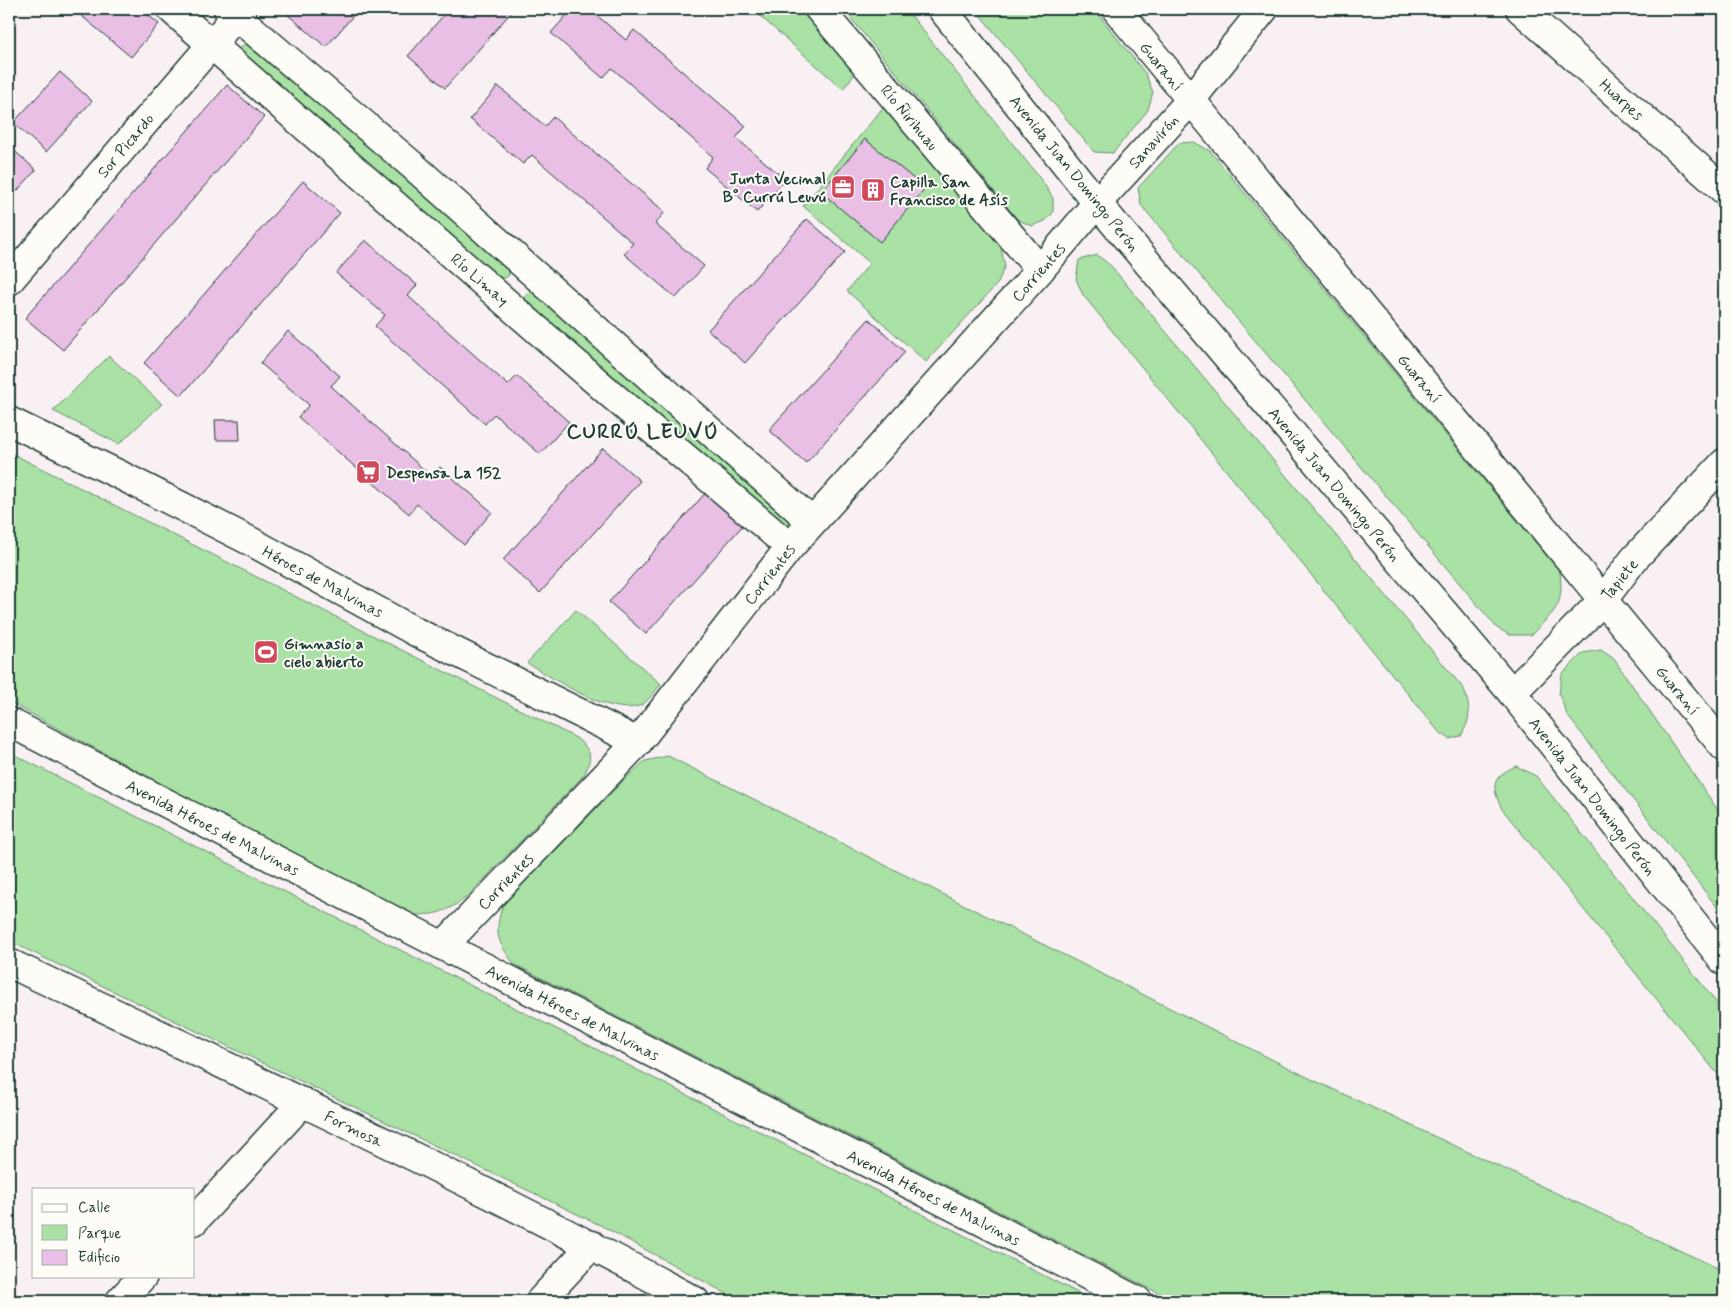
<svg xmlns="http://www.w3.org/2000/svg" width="1733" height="1310" font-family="Mynerve,sans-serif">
<rect width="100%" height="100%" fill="#f9f0f4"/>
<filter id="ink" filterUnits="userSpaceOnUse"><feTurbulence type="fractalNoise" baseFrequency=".02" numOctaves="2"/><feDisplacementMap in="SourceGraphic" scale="10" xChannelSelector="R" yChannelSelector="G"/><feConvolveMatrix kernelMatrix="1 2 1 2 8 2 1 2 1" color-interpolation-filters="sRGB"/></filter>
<g filter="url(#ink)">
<g fill="#aae1a5" stroke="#648f6c">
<path d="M 752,9 L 803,9 L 856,72 L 843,89 Z"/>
<path d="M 843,9 L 906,9 L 1042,181 L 1053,198 L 1053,213 L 1045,221 L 1032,226 L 1018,220 Z"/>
<path d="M 975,9 L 1094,9 L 1145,73 L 1153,92 L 1148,110 L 1113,153 L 1094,152 Z"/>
<path d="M 245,43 L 250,43 L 256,45 L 508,268 L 509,275 L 505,278 L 499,278 L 242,54 L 241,48 Z"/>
<path d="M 885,105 L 999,242 L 1005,265 L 998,283 L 926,362 L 847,291 L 870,263 L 803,206 Z"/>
<path d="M 1194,142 L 1210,151 L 1560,572 C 1564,608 1555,610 1531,635 L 1510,635 L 1497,628 L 1141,205 L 1138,188 L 1179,143 Z"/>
<path d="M 1097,255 L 1111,266 L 1464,689 C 1470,709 1472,717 1461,736 L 1450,739 L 1439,732 L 1083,295 L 1076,279 L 1079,260 Z"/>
<path d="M 529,292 L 534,292 L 793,517 L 793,523 L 789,527 L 783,527 L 526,303 L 525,297 Z"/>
<path d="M 109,356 L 162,404 L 119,444 L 53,411 Z"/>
<path d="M 9,452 L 576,738 C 592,751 593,756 584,775 L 466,898 C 441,915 434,915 405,915 L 9,702 Z"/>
<path d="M 576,610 L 661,684 C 656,690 650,699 643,704 C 615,721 552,677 527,663 Z"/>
<path d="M 1601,650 L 1614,659 L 1724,819 L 1724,916 L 1567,715 L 1559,694 L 1562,674 L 1583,653 Z"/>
<path d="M 9,752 L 1094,1301 L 740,1301 L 602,1226 L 9,941 Z"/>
<path d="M 668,756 L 1311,1079 L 1724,1271 L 1724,1301 L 1174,1301 L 514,964 C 496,939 494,934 503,904 L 626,778 L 645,761 Z"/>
<path d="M 1516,766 L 1536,776 L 1724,1012 L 1724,1082 L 1502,809 C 1491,786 1491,777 1516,766 Z"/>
</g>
<g fill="#e9bfe6" stroke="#1f3d34">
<path d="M 82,9 L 141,9 L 159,24 L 131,57 L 78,13 Z"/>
<path d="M 294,9 L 359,9 L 326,47 L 288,15 Z"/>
<path d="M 449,9 L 514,9 L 445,88 L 408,56 Z"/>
<path d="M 572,9 L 589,9 L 626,40 L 634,30 L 746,126 L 736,138 L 785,179 L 757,212 L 705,168 L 713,157 L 612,68 L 603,78 L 551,33 Z"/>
<path d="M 60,72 L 92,101 L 46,152 L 13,123 Z"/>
<path d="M 227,85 L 264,117 L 63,350 L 25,318 Z"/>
<path d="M 498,86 L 545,126 L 553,117 L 665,212 L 655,224 L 704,266 L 676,298 L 624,254 L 633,243 L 532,155 L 523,164 L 470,119 Z"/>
<path d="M 865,139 L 925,188 L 880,242 L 821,192 Z"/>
<path d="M 9,146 L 36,170 L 9,200 Z"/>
<path d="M 303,181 L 340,213 L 181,396 L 144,363 Z"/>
<path d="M 807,219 L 845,252 L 745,363 L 708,330 Z"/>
<path d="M 365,240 L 417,285 L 408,296 L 508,385 L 517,376 L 569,422 L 540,454 L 494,414 L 485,424 L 375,326 L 385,315 L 336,273 Z"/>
<path d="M 869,319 L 905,352 L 806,463 L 769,430 Z"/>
<path d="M 288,331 L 340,376 L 331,386 L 431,476 L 440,467 L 492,512 L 464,545 L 417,504 L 409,514 L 298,417 L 309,405 L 260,363 Z"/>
<path d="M 215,420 L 239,420 L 240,440 L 216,440 Z"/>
<path d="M 603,448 L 640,481 L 540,593 L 503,560 Z"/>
<path d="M 708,490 L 745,523 L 646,634 L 609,602 Z"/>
</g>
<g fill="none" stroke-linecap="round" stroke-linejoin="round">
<defs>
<g id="minor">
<path d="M 819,9 L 1040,270"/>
<path d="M 1116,9 L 1724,747"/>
<path d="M 1520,9 L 1724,190"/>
<path d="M 1097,203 L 1190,101 L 1264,9"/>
<path d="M 9,281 L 242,9"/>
<path d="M 9,421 L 120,475 L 252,542 L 416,632 L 638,742"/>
<path d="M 1512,693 L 1603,600 L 1634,559 L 1724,463"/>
<path d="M 9,963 C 239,1072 471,1180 695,1301"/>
<path d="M 194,1221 L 303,1102"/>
<path d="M 120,1301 L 143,1276"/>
<path d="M 540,1301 L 592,1245"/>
</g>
<g id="tertiary">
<path d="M 171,9 L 613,396 L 790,547"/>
<path d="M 228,9 L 412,165 L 812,522"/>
<path d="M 942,9 L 1097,203 L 1512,693 L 1724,961"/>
<path d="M 443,946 L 638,742 L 790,547 L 1040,270 L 1097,203"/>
</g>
<path id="secondary" d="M 9,722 L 443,946 L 1138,1301"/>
</defs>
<use href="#minor" stroke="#1f3d34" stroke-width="31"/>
<use href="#tertiary" stroke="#1f3d34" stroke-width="31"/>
<use href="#secondary" stroke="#1f3d34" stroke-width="31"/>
<use href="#minor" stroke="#fdfcf7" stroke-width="28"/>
<use href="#tertiary" stroke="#fdfcf7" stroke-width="28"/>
<use href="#secondary" stroke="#fdfcf7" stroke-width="28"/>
</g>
</g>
<defs>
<symbol id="office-square" viewBox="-11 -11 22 22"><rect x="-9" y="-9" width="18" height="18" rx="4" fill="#d1495b" stroke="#fdfcf7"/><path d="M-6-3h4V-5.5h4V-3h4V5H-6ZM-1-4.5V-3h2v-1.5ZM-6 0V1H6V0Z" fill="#fff"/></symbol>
<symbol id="building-square" viewBox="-11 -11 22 22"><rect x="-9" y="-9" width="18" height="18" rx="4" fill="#d1495b" stroke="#fdfcf7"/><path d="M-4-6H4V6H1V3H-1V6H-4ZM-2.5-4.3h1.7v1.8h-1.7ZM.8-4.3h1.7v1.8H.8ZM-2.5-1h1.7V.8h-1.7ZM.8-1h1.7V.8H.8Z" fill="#fff"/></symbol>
<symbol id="supermarket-square" viewBox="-11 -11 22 22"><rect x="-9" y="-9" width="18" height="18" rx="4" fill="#d1495b" stroke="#fdfcf7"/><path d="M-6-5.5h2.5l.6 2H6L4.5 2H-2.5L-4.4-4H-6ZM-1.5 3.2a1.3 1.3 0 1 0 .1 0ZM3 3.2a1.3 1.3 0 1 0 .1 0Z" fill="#fff"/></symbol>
<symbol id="stadium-square" viewBox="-11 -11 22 22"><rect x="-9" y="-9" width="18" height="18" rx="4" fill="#d1495b" stroke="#fdfcf7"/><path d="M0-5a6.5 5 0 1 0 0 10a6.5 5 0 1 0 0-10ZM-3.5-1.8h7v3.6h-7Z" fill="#fff"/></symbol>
</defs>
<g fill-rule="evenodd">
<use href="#office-square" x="829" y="173" width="28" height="28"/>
<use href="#building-square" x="859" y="176" width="28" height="28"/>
<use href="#supermarket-square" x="354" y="458" width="28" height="28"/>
<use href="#stadium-square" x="252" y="638" width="28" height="28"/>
</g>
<g text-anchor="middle" stroke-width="4" stroke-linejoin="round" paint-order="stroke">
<g font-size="16" fill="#1f3d34" stroke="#fdfcf7">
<text transform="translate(1162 66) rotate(51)" y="6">Guaraní</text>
<text transform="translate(1622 99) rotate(42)" y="6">Huarpes</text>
<text transform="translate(910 117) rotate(50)" y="6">Río Ñirihuau</text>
<text transform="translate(1153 141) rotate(-48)" y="6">Sanavirón</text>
<text transform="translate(125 145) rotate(-50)" y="6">Sor Picardo</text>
<text transform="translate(1075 173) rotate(51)" y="6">Avenida Juan Domingo Perón</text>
<text transform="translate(1038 272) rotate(-49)" y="6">Corrientes</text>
<text transform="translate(480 279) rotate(41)" y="6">Río Limay</text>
<text transform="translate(1420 378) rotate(50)" y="6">Guaraní</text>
<text transform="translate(1335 484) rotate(50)" y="6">Avenida Juan Domingo Perón</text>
<text transform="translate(769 574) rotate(-52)" y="6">Corrientes</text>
<text transform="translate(1619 579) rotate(-51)" y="6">Tapiete</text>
<text transform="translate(323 581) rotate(28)" y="6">Héroes de Malvinas</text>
<text transform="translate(1678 690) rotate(51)" y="6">Guaraní</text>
<text transform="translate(1593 796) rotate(52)" y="6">Avenida Juan Domingo Perón</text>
<text transform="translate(213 827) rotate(27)" y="6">Avenida Héroes de Malvinas</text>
<text transform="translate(505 881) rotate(-46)" y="6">Corrientes</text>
<text transform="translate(573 1012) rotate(27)" y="6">Avenida Héroes de Malvinas</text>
<text transform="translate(354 1128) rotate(26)" y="6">Formosa</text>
<text transform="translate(934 1197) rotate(27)" y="6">Avenida Héroes de Malvinas</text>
</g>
<g font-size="16" font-weight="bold" fill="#1f3d34" stroke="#fdfcf7" text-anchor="start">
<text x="826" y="184" text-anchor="end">Junta Vecinal<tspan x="826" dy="18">B° Currú Leuvú</tspan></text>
<text x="890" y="187">Capilla San<tspan x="890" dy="18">Francisco de Asís</tspan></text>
<text x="386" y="478">Despensa La 152</text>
<text x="284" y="649">Gimnasio a<tspan x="284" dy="18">cielo abierto</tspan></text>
</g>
<g font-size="21" font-weight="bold" letter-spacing="1" fill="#1f3d34" stroke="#fdfcf7">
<text x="643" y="438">CURRÚ LEUVÚ</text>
</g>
</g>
<rect width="1733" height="1310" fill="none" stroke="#fdfcf7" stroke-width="30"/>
<rect x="15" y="15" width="1703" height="1280" fill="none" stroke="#1f3d34" stroke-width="2" filter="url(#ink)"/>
<rect x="32" y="1188" width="162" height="90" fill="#fdfcf7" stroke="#a4b0a9"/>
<rect x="42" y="1204" width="25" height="8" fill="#fdfcf7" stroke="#a4b0a9"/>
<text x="78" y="1212" font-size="15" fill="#1f3d34">Calle</text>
<rect x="42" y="1225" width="25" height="15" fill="#aae1a5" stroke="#a4b0a9"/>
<text x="78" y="1238" font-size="15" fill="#1f3d34">Parque</text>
<rect x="42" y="1250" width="25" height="15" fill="#e9bfe6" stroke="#a4b0a9"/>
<text x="78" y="1262" font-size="15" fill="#1f3d34">Edificio</text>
</svg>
